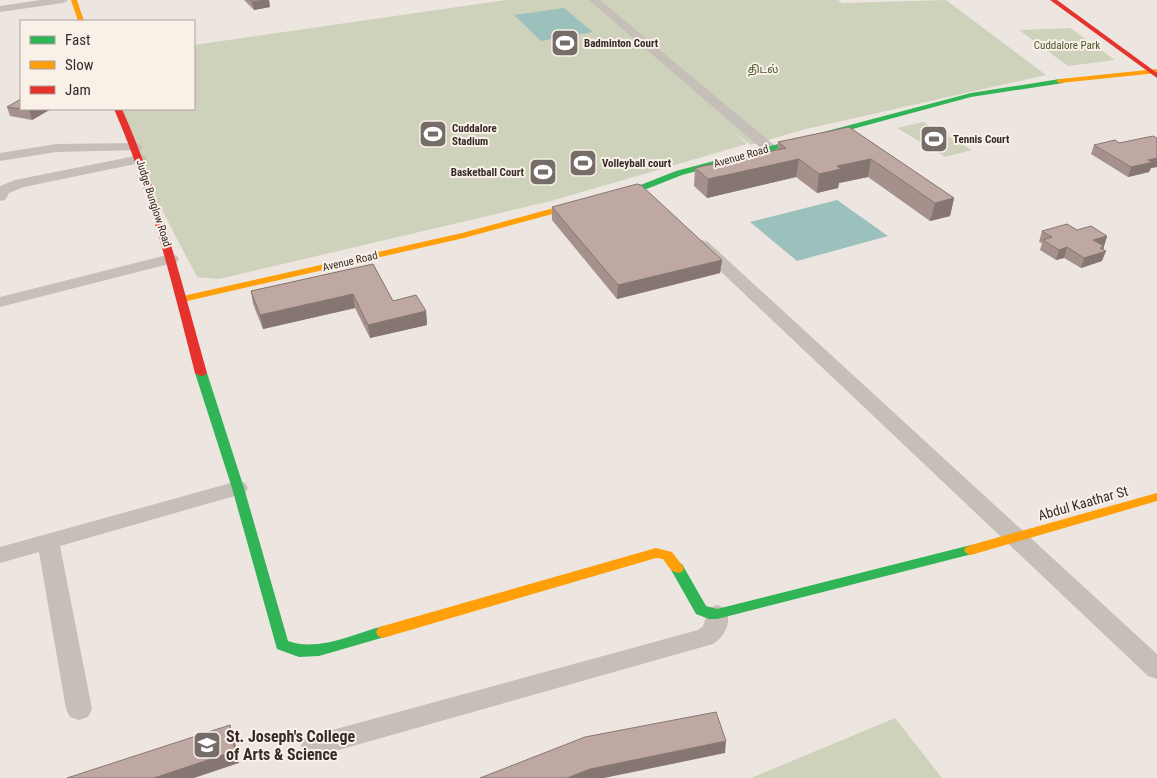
<svg xmlns="http://www.w3.org/2000/svg" width="1157" height="778" font-family="'Roboto Condensed','Noto Sans Tamil',sans-serif">
<rect width="100%" height="100%" fill="#ede6e0"/>
<g fill="#cfd2ba">
<path d="M 506,0 L 838,0 L 842,3 L 946,0 L 1046,75 L 806,129 L 751,145 L 734,133 L 747,144 L 551,201 L 219,279 L 197,277 L 153,193 L 122,109 L 194,109 L 194,45 Z"/>
<path d="M 1070,28 L 1115,60 L 1068,66 L 1019,30 Z"/>
<path d="M 923,122 L 972,150 L 945,157 L 897,128 Z"/>
<path d="M 895,718 L 942,778 L 751,778 Z"/>
</g>
<g fill="#9cc0bc">
<path d="M 564,8 L 593,32 L 541,41 L 514,15 Z"/>
<path d="M 837,200 L 888,236 L 797,261 L 750,222 Z"/>
</g>
<g fill="none" stroke-linecap="round" stroke-linejoin="round">
<g fill="#c6beb9" fill-rule="evenodd">
<path d="M 41,0 L 68,0 L 63,3 L 0,12 L 0,6 Z"/>
<path d="M 589,0 L 600,0 L 774,145 L 776,148 L 774,151 L 764,151 Z"/>
<path d="M 136,143 L 143,147 L 141,150 L 56,152 L 0,161 L 0,153 L 56,144 Z"/>
<path d="M 140,155 L 145,156 L 147,159 L 145,162 L 24,187 L 9,193 L 5,200 L 0,201 L 0,186 L 15,180 Z"/>
<path d="M 702,240 L 708,242 L 1157,654 L 1157,679 L 1148,676 L 696,248 L 694,245 L 696,242 Z"/>
<path d="M 171,254 L 177,256 L 179,259 L 177,262 L 0,307 L 0,297 Z"/>
<path d="M 238,481 L 245,483 L 248,488 L 245,493 L 60,546 L 92,709 L 88,717 L 79,720 L 70,717 L 66,709 L 39,552 L 0,563 L 0,547 Z"/>
<path d="M 717,605 L 725,608 C 733,621 725,636 713,644 L 314,757 L 305,754 L 301,746 L 305,738 L 314,735 L 698,630 L 703,626 L 709,608 Z"/>
</g>
<g fill="#30b455" fill-rule="evenodd">
<path d="M 1060,79 L 1064,81 L 1063,83 L 971,97 L 682,175 L 644,190 L 594,203 L 590,200 L 591,198 L 638,186 L 676,171 L 971,93 Z"/>
<path d="M 201,370 L 207,373 L 244,488 L 288,641 C 318,652 354,634 383,626 L 388,628 L 390,632 L 388,636 L 319,656 L 299,657 L 277,649 L 232,488 L 195,373 Z"/>
<path d="M 971,545 L 976,547 L 978,550 L 976,553 L 717,619 L 709,619 L 696,614 L 670,568 L 672,564 L 677,563 L 682,564 L 706,606 L 717,609 Z"/>
</g>
<g fill="#ff9f0a" fill-rule="evenodd">
<path d="M 71,0 L 77,0 L 84,21 L 78,21 Z"/>
<path d="M 1157,69 L 1157,73 L 1060,83 L 1056,81 L 1060,79 Z"/>
<path d="M 594,197 L 598,200 L 597,202 L 464,238 L 183,302 L 178,299 L 183,296 L 462,233 Z"/>
<path d="M 1157,493 L 1157,501 L 971,555 L 966,553 L 964,550 L 966,547 L 971,545 Z"/>
<path d="M 656,548 L 672,552 L 684,568 L 682,572 C 672,575 668,566 663,559 L 656,558 L 383,638 L 378,636 L 376,632 L 378,628 L 383,626 Z"/>
</g>
<g fill="#e5322d" fill-rule="evenodd">
<path d="M 1050,0 L 1057,0 L 1157,73 L 1157,78 Z"/>
<path d="M 114,109 L 122,109 C 160,194 182,284 207,373 L 205,375 L 201,376 L 195,373 C 172,284 151,194 114,109 Z"/>
</g>
</g>
<g fill="#a5908b">
<path d="M 244,0 L 269,0 L 270,7 L 254,10 Z"/>
<path d="M 7,107 L 51,109 L 32,120 L 10,116 Z"/>
<path d="M 849,127 L 954,198 L 950,216 L 930,221 L 868,177 L 839,183 L 838,188 L 817,193 L 796,177 L 707,198 L 694,186 L 695,168 L 777,150 L 778,142 Z"/>
<path d="M 1157,138 L 1157,167 L 1151,168 L 1149,172 L 1128,177 L 1091,154 L 1094,145 L 1119,143 Z"/>
<path d="M 552,207 L 722,260 L 720,273 L 617,299 L 552,220 Z"/>
<path d="M 1077,230 L 1107,236 L 1104,246 L 1102,261 L 1081,268 L 1064,258 L 1056,260 L 1040,250 L 1042,243 L 1039,242 L 1042,231 Z"/>
<path d="M 373,264 L 393,301 L 426,311 L 427,325 L 370,338 L 355,308 L 263,329 L 253,304 L 251,291 Z"/>
</g>
<g fill="#867671">
<path d="M 265,0 L 269,0 L 270,7 L 254,10 L 252,2 Z"/>
<path d="M 32,109 L 51,109 L 32,120 L 29,110 Z"/>
<path d="M 1157,158 L 1157,167 L 1151,168 L 1149,172 L 1128,177 L 1131,167 L 1148,160 Z"/>
<path d="M 799,159 L 796,177 L 707,198 L 708,179 Z"/>
<path d="M 871,159 L 868,177 L 839,183 L 838,188 L 817,193 L 819,174 L 837,166 Z"/>
<path d="M 954,198 L 950,216 L 930,221 L 935,203 Z"/>
<path d="M 1107,236 L 1104,246 L 1093,240 Z"/>
<path d="M 1104,246 L 1102,252 L 1106,251 L 1102,261 L 1081,268 L 1084,258 L 1100,248 Z"/>
<path d="M 1067,247 L 1064,258 L 1056,260 L 1059,250 Z"/>
<path d="M 722,260 L 720,273 L 617,299 L 618,285 Z"/>
<path d="M 353,294 L 355,308 L 263,329 L 260,315 Z"/>
<path d="M 426,311 L 427,325 L 370,338 L 368,325 Z"/>
<path d="M 230,725 L 234,737 L 239,763 L 194,778 L 154,778 Z"/>
<path d="M 726,741 L 725,753 L 604,778 L 567,778 L 590,769 Z"/>
</g>
<g fill="#c0a8a2" stroke="#867671">
<path d="M 250,0 L 265,0 L 252,2 Z"/>
<path d="M 21,99 L 21,109 L 32,109 L 29,110 L 7,107 Z"/>
<path d="M 849,127 L 954,198 L 935,203 L 871,159 L 837,166 L 841,169 L 819,174 L 799,159 L 708,179 L 695,168 L 786,148 L 778,142 Z"/>
<path d="M 1153,136 L 1157,138 L 1157,158 L 1148,160 L 1153,162 L 1131,167 L 1094,145 L 1115,140 L 1119,143 Z"/>
<path d="M 637,184 L 641,185 L 722,260 L 618,285 L 552,207 Z"/>
<path d="M 1067,224 L 1077,230 L 1091,226 L 1107,236 L 1093,240 L 1104,246 L 1100,248 L 1106,251 L 1084,258 L 1067,247 L 1059,250 L 1043,240 L 1052,237 L 1042,231 Z"/>
<path d="M 373,264 L 393,301 L 416,295 L 426,311 L 368,325 L 353,294 L 260,315 L 251,291 Z"/>
<path d="M 716,712 L 726,741 L 590,769 L 567,778 L 480,778 L 585,737 Z"/>
<path d="M 230,725 L 235,751 L 154,778 L 67,778 Z"/>
</g>
<defs>
<symbol id="stadium-square" viewBox="-11 -11 22 22"><rect x="-9" y="-9" width="18" height="18" rx="4" fill="#766c68" stroke="#f9f0e8"/><path d="M0-5a6.5 5 0 1 0 0 10a6.5 5 0 1 0 0-10ZM-3.5-1.8h7v3.6h-7Z" fill="#fff"/></symbol>
<symbol id="university-square" viewBox="-11 -11 22 22"><rect x="-9" y="-9" width="18" height="18" rx="4" fill="#766c68" stroke="#f9f0e8"/><path d="M0-5L7-2L0 1L-7-2ZM-4 1L0 2.5L4 1V4Q0 6-4 4Z" fill="#fff"/></symbol>
</defs>
<g fill-rule="evenodd">
<use href="#stadium-square" x="549" y="27" width="32" height="32"/>
<use href="#stadium-square" x="417" y="118" width="32" height="32"/>
<use href="#stadium-square" x="918" y="123" width="32" height="32"/>
<use href="#stadium-square" x="567" y="147" width="32" height="32"/>
<use href="#stadium-square" x="527" y="156" width="32" height="32"/>
<use href="#university-square" x="191" y="729" width="32" height="32"/>
</g>
<g text-anchor="middle" stroke-width="4" stroke-linejoin="round" paint-order="stroke">
<g font-size="11" font-weight="bold" fill="#362b28" stroke="#f9f0e8" text-anchor="start">
<text x="584" y="47">Badminton Court</text>
<text x="452" y="132">Cuddalore<tspan x="452" dy="13">Stadium</tspan></text>
<text x="953" y="143">Tennis Court</text>
<text x="602" y="167">Volleyball court</text>
<text x="524" y="176" text-anchor="end">Basketball Court</text>
</g>
<g font-size="11" fill="#49552b" stroke="#f9f0e8">
<text x="1067" y="49">Cuddalore Park</text>
<text x="763" y="73">திடல்</text>
</g>
<g font-size="11" fill="#362b28" stroke="#f9f0e8">
<text transform="translate(741 156) rotate(-16)" y="4">Avenue Road</text>
<text transform="translate(154 203) rotate(72)" y="4">Judge Bunglow Road</text>
<text transform="translate(350 261) rotate(-13)" y="4">Avenue Road</text>
</g>
<g font-size="14" fill="#362b28" stroke="#f9f0e8">
<text transform="translate(1083 503) rotate(-16)" y="5">Abdul Kaathar St</text>
</g>
<g font-size="16" font-weight="bold" fill="#362b28" stroke="#f9f0e8" text-anchor="start">
<text x="226" y="742">St. Joseph's College<tspan x="226" dy="18">of Arts &amp; Science</tspan></text>
</g>
</g>
<rect x="20" y="20" width="175" height="90" fill="#f9f0e8" stroke="#aba19b"/>
<rect x="30" y="36" width="25" height="8" fill="#30b455" stroke="#aba19b"/>
<text x="65" y="45" font-size="15" fill="#362b28">Fast</text>
<rect x="30" y="61" width="25" height="8" fill="#ff9f0a" stroke="#aba19b"/>
<text x="65" y="70" font-size="15" fill="#362b28">Slow</text>
<rect x="30" y="86" width="25" height="8" fill="#e5322d" stroke="#aba19b"/>
<text x="65" y="95" font-size="15" fill="#362b28">Jam</text>
</svg>
